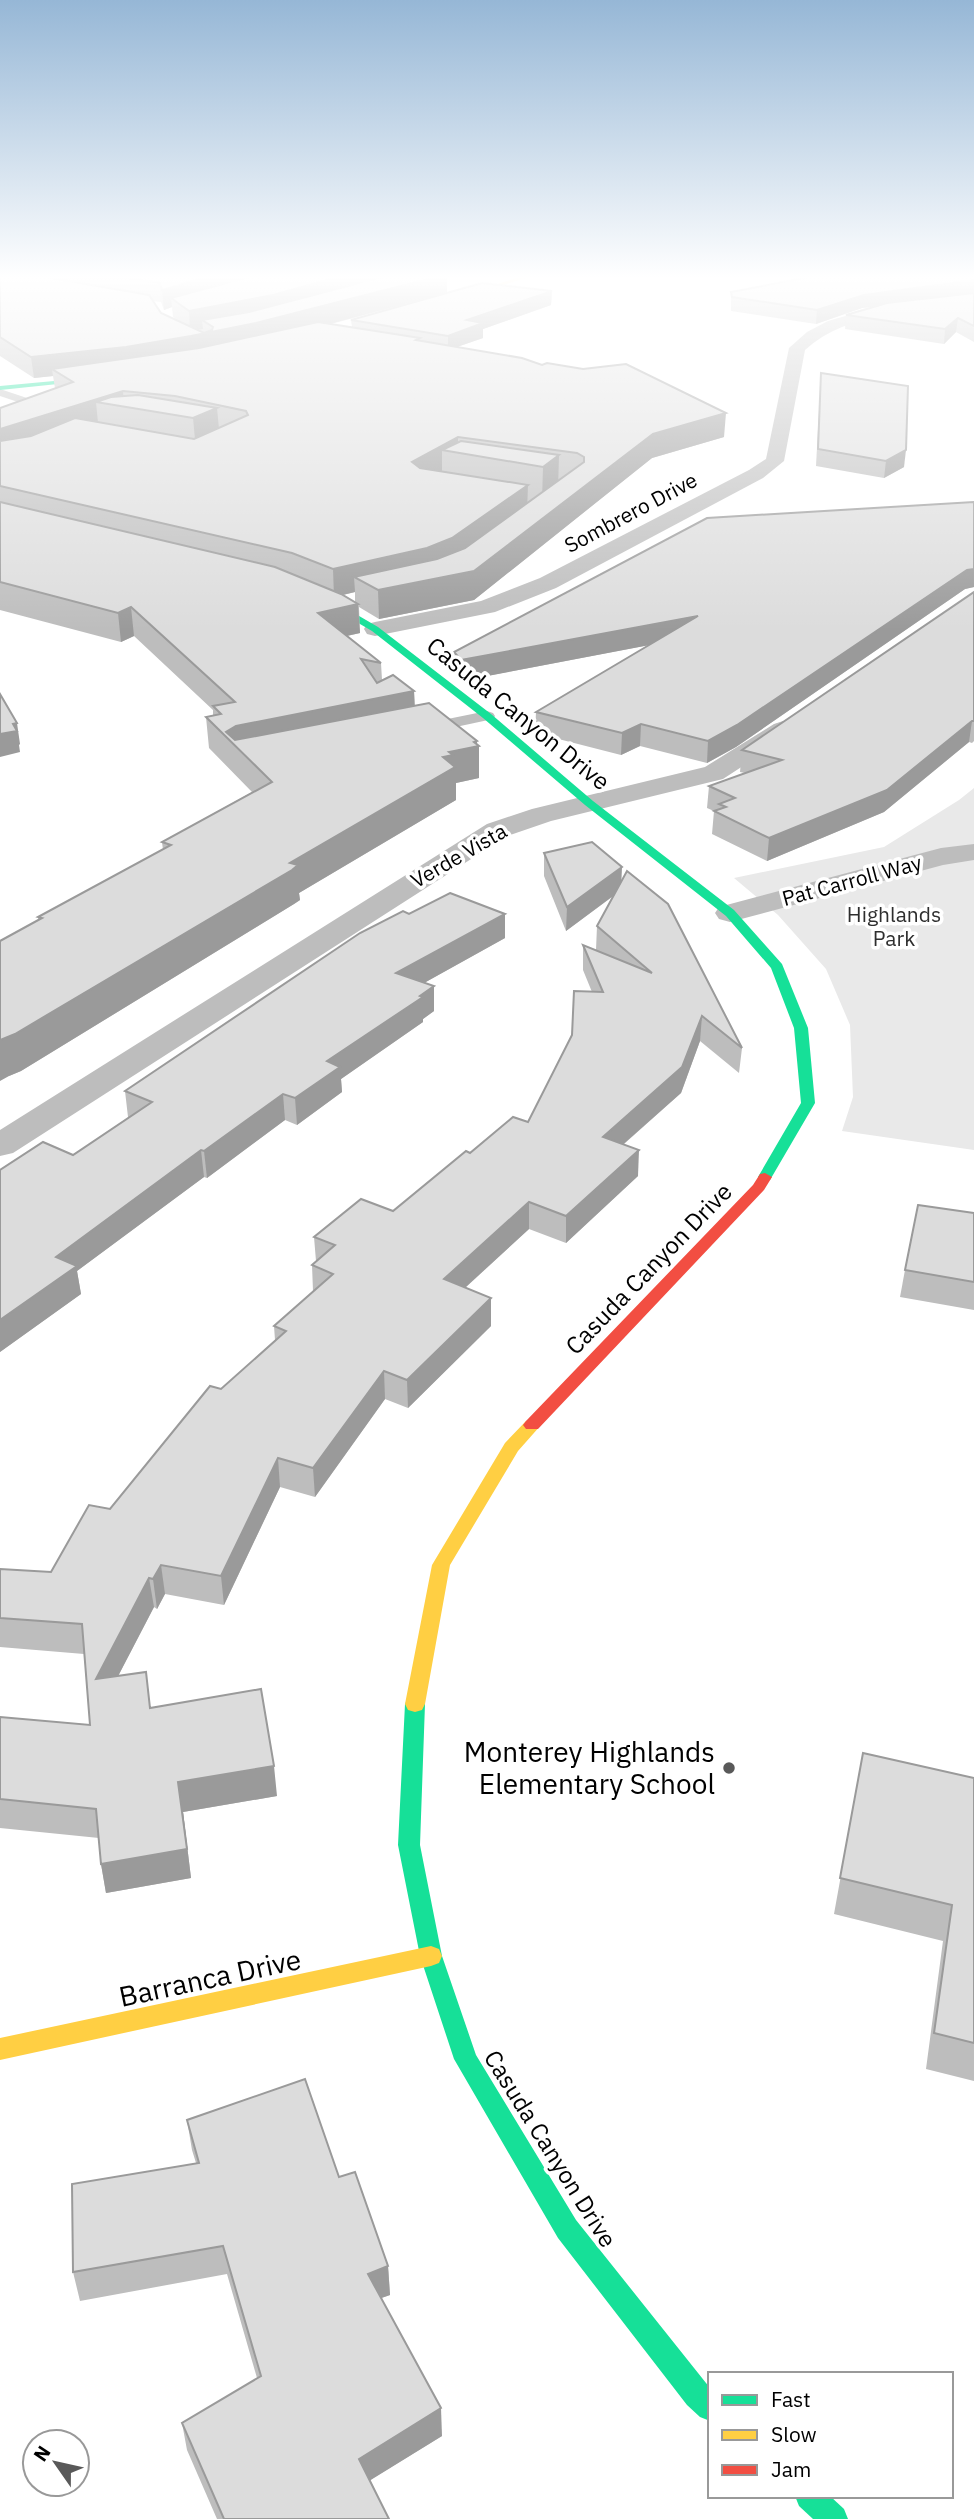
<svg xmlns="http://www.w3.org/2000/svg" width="974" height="2519" font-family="'IBM Plex Sans',sans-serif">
<rect width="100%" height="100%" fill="#fff"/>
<path fill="#e9e9e9" d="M 974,788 L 974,1150 L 842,1131 L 853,1097 L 850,1025 L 826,969 L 778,915 L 734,878 L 884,847 L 959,800 Z"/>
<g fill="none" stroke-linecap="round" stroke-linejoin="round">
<g fill="#bdbdbd" fill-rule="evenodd">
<path d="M 0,389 L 30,399 L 31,401 L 19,412 L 0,419 L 0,412 L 18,402 L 0,396 Z"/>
<path d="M 487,711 L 493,713 L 495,716 L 493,719 L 423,734 L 415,729 L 423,724 Z"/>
</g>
<g fill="#bdbdbd" fill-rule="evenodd">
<path d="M 974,296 L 974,304 C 918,312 849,310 805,350 L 784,461 L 763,478 L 556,588 L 495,612 L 375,636 L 367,634 L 364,629 L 367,624 L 375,622 L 481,601 L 540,578 L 749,470 L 766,459 L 789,348 L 807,332 L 828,321 L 863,311 Z"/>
<path d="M 783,721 L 792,724 L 796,729 L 792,734 L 723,779 L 551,821 L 507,836 L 13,1153 L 0,1156 L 0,1130 L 487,824 L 532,809 L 705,767 L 774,724 Z"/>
<path d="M 974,844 L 974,860 L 943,865 L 730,922 L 719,919 L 715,913 L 719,907 L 941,848 Z"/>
</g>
<g fill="#16e098" fill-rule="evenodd">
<path d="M 108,376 L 106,379 L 0,390 L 0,386 Z"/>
<path d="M 308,596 L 314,596 L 354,613 L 378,627 L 491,714 L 593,801 L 734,910 L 782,964 L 808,1028 L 815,1103 L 770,1180 L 760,1180 L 758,1177 L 801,1103 L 794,1028 L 771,968 L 726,916 L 585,805 L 483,718 L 372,631 L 348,617 L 308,600 Z"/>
<path d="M 415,1696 L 422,1698 L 425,1704 L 420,1845 L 442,1956 L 476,2055 L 576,2220 L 710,2388 L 710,2421 L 700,2417 L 687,2405 L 558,2238 L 454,2059 L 420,1956 L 398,1845 L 405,1704 L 408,1698 Z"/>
<path d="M 795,2496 L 830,2496 L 844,2509 L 848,2519 L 813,2519 L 799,2506 Z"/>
</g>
<g fill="#ffcf43" fill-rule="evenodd">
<path d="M 519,277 L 528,277 L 450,302 L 445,301 Z"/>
<path d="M 532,1419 L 538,1421 L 541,1425 L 518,1451 L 450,1565 L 425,1704 L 422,1710 L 415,1712 L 408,1710 L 405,1704 L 432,1565 L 505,1443 L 526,1421 Z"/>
<path d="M 431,1946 L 439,1949 L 442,1956 L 439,1963 L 431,1966 L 0,2060 L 0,2038 Z"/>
</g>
<path fill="#f24e42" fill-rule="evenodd" d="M 765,1173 L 772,1177 L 764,1190 L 538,1429 L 526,1429 L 523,1425 L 526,1421 L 753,1185 L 760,1174 Z"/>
</g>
<g fill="#bdbdbd" fill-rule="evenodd">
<path d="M 0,277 L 447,277 L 447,293 L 331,324 L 352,327 L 351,320 L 552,291 L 551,305 L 483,329 L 483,338 L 457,347 L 724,437 L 652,458 L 474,600 L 379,619 L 359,607 L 360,633 L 347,636 L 381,663 L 382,680 L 414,691 L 415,706 L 477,741 L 479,778 L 456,783 L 456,800 L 299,893 L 300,900 L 294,904 L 21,1071 L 9,1076 L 38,920 L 38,917 L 163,850 L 162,842 L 252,792 L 209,748 L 206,717 L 213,715 L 213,710 L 134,636 L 121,642 L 0,610 L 0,408 L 55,388 L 53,376 L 34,378 L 0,356 ZM 153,301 L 161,302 L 164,310 L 172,307 L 173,317 L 176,319 L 161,313 ZM 355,592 L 355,602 L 343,595 Z"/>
<path d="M 974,277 L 974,342 L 956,332 L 944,344 L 845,329 L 846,315 L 875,307 L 862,308 L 816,324 L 731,311 L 731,292 Z"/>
<path d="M 821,373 L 904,467 L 884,478 L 816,466 Z"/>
<path d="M 974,502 L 974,587 L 965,589 L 736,747 L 707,763 L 640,746 L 621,755 L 535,733 L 536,712 L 649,645 L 461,681 L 455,673 L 454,652 Z"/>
<path d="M 974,592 L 974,741 L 972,743 L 969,742 L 884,812 L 767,861 L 712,834 L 714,811 L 707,808 L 709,786 L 745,773 L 740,772 L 742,750 Z"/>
<path d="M 544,853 L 622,880 L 742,1048 L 739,1073 L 700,1041 L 681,1093 L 624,1144 L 638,1176 L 566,1243 L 529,1229 L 465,1288 L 491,1326 L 408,1408 L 385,1399 L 315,1497 L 280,1487 L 224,1605 L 165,1594 L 157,1609 L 154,1607 L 118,1676 L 151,1707 L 277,1796 L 183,1812 L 191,1878 L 106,1893 L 101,1864 L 99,1838 L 0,1828 L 0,1717 L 90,1725 L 84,1654 L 0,1647 L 0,1569 L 51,1572 L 221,1389 L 275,1340 L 274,1326 L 313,1291 L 312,1265 L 316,1261 L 314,1237 L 393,1211 L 470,1153 L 528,1122 L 572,1035 L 592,992 L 583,970 L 583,945 L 597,951 L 596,950 L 597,926 L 612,897 L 566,931 L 544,876 Z"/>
<path d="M 409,914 L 505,914 L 505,938 L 424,983 L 434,986 L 434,1011 L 423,1019 L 423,1022 L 341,1079 L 342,1092 L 297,1125 L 285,1120 L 207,1178 L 204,1177 L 77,1271 L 81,1294 L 0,1352 L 73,1155 L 129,1117 L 128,1117 L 125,1091 Z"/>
<path d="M 974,1213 L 974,1310 L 900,1297 L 905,1270 Z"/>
<path d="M 863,1753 L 974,1778 L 974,2081 L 926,2069 L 943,1941 L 834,1914 Z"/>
<path d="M 187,2120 L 339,2177 L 388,2266 L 390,2295 L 381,2298 L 442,2436 L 370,2480 L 389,2519 L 217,2519 L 187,2450 L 182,2423 L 257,2378 L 227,2274 L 80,2301 L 73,2272 L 196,2163 L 192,2150 Z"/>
</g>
<g fill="#9a9a9a">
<path d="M 207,277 L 271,277 L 171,298 L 172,307 L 164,310 L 162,290 Z"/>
<path d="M 338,277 L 383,277 L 213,327 L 202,320 L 203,329 L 190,331 L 189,311 Z"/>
<path d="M 409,277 L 447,277 L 447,293 L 257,343 L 52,369 L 53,376 L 34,378 L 31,357 L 191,336 Z"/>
<path d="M 974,280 L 974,293 L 862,308 L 816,324 L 817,310 L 864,295 Z"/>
<path d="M 552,291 L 551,305 L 483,329 L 483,338 L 448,350 L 448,336 L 467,320 Z"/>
<path d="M 958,318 L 956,332 L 944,344 L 945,329 Z"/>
<path d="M 123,391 L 124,407 L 96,402 L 98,423 L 0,454 L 0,429 Z"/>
<path d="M 217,408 L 220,440 L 196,450 L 193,418 Z"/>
<path d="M 726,413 L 724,437 L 652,458 L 474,600 L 379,619 L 378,590 L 474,571 L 653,434 Z"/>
<path d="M 458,437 L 458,453 L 442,450 L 442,471 L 412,488 L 412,462 Z"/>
<path d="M 906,450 L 904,467 L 884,478 L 886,461 Z"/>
<path d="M 559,455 L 558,489 L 542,501 L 543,467 Z"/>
<path d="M 528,485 L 527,512 L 453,566 L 354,577 L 355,592 L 334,597 L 333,569 Z"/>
<path d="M 974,569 L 974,587 L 965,589 L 736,747 L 707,763 L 708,741 L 967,570 Z"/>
<path d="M 358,604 L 360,633 L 319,642 L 318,613 Z"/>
<path d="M 131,607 L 134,636 L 121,642 L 118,613 Z"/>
<path d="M 698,616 L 697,636 L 461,681 L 461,660 Z"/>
<path d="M 414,691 L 415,723 L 246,756 L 226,732 L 236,726 Z"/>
<path d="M 972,721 L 969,742 L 884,812 L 767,861 L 769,838 Z"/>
<path d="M 17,723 L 20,744 L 19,745 L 20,752 L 0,757 L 0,734 L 13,724 Z"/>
<path d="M 641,724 L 640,746 L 621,755 L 622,733 Z"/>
<path d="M 477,741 L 477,746 L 479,746 L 479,778 L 456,783 L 456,800 L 299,893 L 300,900 L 294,904 L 21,1071 L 9,1076 L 0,1081 L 0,1040 L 290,863 L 449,752 Z"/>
<path d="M 622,867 L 621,890 L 566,931 L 567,907 Z"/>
<path d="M 505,914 L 505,938 L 397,998 L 396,973 Z"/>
<path d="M 434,986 L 434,1011 L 423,1019 L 423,1022 L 341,1079 L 342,1092 L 297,1125 L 295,1098 L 327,1061 Z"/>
<path d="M 702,1016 L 700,1041 L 681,1093 L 602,1163 L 603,1137 Z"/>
<path d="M 283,1094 L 285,1120 L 207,1178 L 204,1151 Z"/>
<path d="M 201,1150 L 204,1177 L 77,1271 L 81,1294 L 0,1352 L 0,1320 L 56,1257 Z"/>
<path d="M 639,1150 L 638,1176 L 566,1243 L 566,1216 Z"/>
<path d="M 529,1202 L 529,1229 L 444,1307 L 444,1279 Z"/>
<path d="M 491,1298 L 491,1326 L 408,1408 L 407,1380 Z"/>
<path d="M 384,1371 L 385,1399 L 315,1497 L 313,1468 Z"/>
<path d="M 278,1458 L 280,1487 L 224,1605 L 221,1576 Z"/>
<path d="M 161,1565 L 165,1594 L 157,1609 L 153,1579 Z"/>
<path d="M 149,1578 L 154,1607 L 101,1709 L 96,1679 Z"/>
<path d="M 274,1766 L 277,1796 L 183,1812 L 191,1878 L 106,1893 L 101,1864 L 178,1782 Z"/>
<path d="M 388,2266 L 390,2295 L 370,2302 L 368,2274 Z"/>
<path d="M 441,2408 L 442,2436 L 361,2486 L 359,2459 Z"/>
</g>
<g fill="#dcdcdc" stroke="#9a9a9a" stroke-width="2">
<path d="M 0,277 L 45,277 L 149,295 L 161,313 L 204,333 L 212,330 L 213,327 L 202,320 L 249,312 L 382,277 L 436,277 L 256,323 L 191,336 L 126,347 L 31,357 L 0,337 Z"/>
<path d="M 121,277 L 207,277 L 162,290 L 160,283 Z"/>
<path d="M 249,277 L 338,277 L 273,295 L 189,311 L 171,298 Z"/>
<path d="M 809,277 L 974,277 L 974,280 L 864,295 L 817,310 L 732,297 L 731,292 Z"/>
<path d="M 482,283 L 552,291 L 467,320 L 483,323 L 448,336 L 351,320 Z"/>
<path d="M 974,293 L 974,326 L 958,318 L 945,329 L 846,315 L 887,303 Z"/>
<path d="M 318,322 L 420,338 L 416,340 L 522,358 L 542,365 L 547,363 L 583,369 L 626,364 L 726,413 L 653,434 L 474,571 L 378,590 L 354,577 L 437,559 L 465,548 L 584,462 L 584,457 L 577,453 L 458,437 L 412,462 L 420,468 L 528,485 L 452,538 L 427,548 L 333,569 L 292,553 L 0,486 L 0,441 L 31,436 L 75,418 L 194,439 L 248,415 L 246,411 L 175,396 L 123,391 L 0,429 L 0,408 L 73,382 L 52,369 L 199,348 Z"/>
<path d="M 821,373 L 908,386 L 906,450 L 886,461 L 818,449 Z"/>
<path d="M 138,395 L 217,408 L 193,418 L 96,402 L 111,397 Z"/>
<path d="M 461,441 L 559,455 L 543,467 L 442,450 Z"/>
<path d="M 0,502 L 275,567 L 341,594 L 358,604 L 318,613 L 381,663 L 361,659 L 377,683 L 393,675 L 414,691 L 236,726 L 226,732 L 235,740 L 429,703 L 477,741 L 474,742 L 479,746 L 449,752 L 453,755 L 443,757 L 455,767 L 290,863 L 298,865 L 292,870 L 15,1034 L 0,1040 L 0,941 L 42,918 L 38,917 L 171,845 L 162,842 L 272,782 L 206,717 L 221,714 L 213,706 L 235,702 L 131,607 L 118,613 L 0,582 Z"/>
<path d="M 974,502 L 974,569 L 967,570 L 737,725 L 708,741 L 641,724 L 622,733 L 536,712 L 698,616 L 461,660 L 454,652 L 707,518 Z"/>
<path d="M 974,592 L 974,721 L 972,721 L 887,790 L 769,838 L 714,811 L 726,807 L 719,804 L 735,798 L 709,786 L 782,760 L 742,750 Z"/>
<path d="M 0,694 L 17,723 L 13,724 L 17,731 L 0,734 Z"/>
<path d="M 592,842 L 622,867 L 567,907 L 544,853 Z"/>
<path d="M 627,871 L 668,904 L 742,1048 L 702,1016 L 682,1067 L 603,1137 L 639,1150 L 566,1216 L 529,1202 L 444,1279 L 491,1298 L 407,1380 L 384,1371 L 313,1468 L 278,1458 L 221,1576 L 161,1565 L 153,1579 L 149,1578 L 96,1679 L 146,1672 L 150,1708 L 261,1689 L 274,1766 L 178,1782 L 187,1849 L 101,1864 L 96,1809 L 0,1799 L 0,1717 L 90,1725 L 82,1624 L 0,1618 L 0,1569 L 51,1572 L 89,1505 L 110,1509 L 210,1386 L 221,1389 L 286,1331 L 274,1326 L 333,1274 L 312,1265 L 335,1245 L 314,1237 L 361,1199 L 393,1211 L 466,1151 L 470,1153 L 513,1117 L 528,1122 L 572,1035 L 574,991 L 603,992 L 583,945 L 652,973 L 597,926 Z"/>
<path d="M 450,893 L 505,914 L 396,973 L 434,986 L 420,996 L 423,997 L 327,1061 L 340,1067 L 295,1098 L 283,1094 L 204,1151 L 201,1150 L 56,1257 L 77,1266 L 0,1320 L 0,1170 L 43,1142 L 73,1155 L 152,1102 L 125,1091 L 360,933 L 403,911 L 409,914 Z"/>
<path d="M 918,1205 L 974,1213 L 974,1282 L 905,1270 Z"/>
<path d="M 863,1753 L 974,1778 L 974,2043 L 934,2033 L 952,1905 L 840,1878 Z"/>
<path d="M 305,2079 L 339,2177 L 355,2172 L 388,2266 L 368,2274 L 441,2408 L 359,2459 L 389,2519 L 224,2519 L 182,2423 L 261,2376 L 223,2246 L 73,2272 L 72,2184 L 199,2163 L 187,2120 Z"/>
</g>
<linearGradient id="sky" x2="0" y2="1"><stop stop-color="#96b7d6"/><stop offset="0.44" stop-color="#fff"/><stop offset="1" stop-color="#fff" stop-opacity="0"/></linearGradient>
<rect width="974" height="630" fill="url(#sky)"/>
<circle fill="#595959" stroke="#fff" stroke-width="2.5" cx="729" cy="1768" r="7"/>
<g text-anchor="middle" stroke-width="7" stroke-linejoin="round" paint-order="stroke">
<g font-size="21" fill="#000" stroke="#fff">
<text transform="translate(631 513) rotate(-28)" y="7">Sombrero Drive</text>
<text transform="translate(459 856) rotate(-30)" y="7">Verde Vista</text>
<text transform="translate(852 881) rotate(-15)" y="7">Pat Carroll Way</text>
</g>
<g font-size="21" fill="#2e2e2e" stroke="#fff">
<text x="894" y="922">Highlands<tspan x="894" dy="24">Park</tspan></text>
</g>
<g font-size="24" fill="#000" stroke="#fff">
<text transform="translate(518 714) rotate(39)" y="8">Casuda Canyon Drive</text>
<text transform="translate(649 1269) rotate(-46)" y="8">Casuda Canyon Drive</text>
<text transform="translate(550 2149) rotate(58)" y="8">Casuda Canyon Drive</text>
</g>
<g font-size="28" fill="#000" stroke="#fff" text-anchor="end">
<text x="715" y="1762">Monterey Highlands<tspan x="715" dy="32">Elementary School</tspan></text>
</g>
<g font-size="28" fill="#000" stroke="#fff">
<text transform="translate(210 1978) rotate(-12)" y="10">Barranca Drive</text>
</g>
</g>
<rect x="708" y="2372" width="245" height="126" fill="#ffffff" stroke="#999999" stroke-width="2"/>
<rect x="722" y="2395" width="35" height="10" fill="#16e098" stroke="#999999" stroke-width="2"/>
<text x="771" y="2407" font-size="21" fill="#000000">Fast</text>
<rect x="722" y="2430" width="35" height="10" fill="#ffcf43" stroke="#999999" stroke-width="2"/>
<text x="771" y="2442" font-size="21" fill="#000000">Slow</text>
<rect x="722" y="2465" width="35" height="10" fill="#f24e42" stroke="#999999" stroke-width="2"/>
<text x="771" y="2477" font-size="21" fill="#000000">Jam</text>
<g transform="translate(56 2463) rotate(304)"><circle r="33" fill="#ffffff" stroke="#999999" stroke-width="2"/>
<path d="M0-5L12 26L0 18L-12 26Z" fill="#595959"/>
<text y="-10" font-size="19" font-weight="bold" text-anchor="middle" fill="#000000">N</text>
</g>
</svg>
